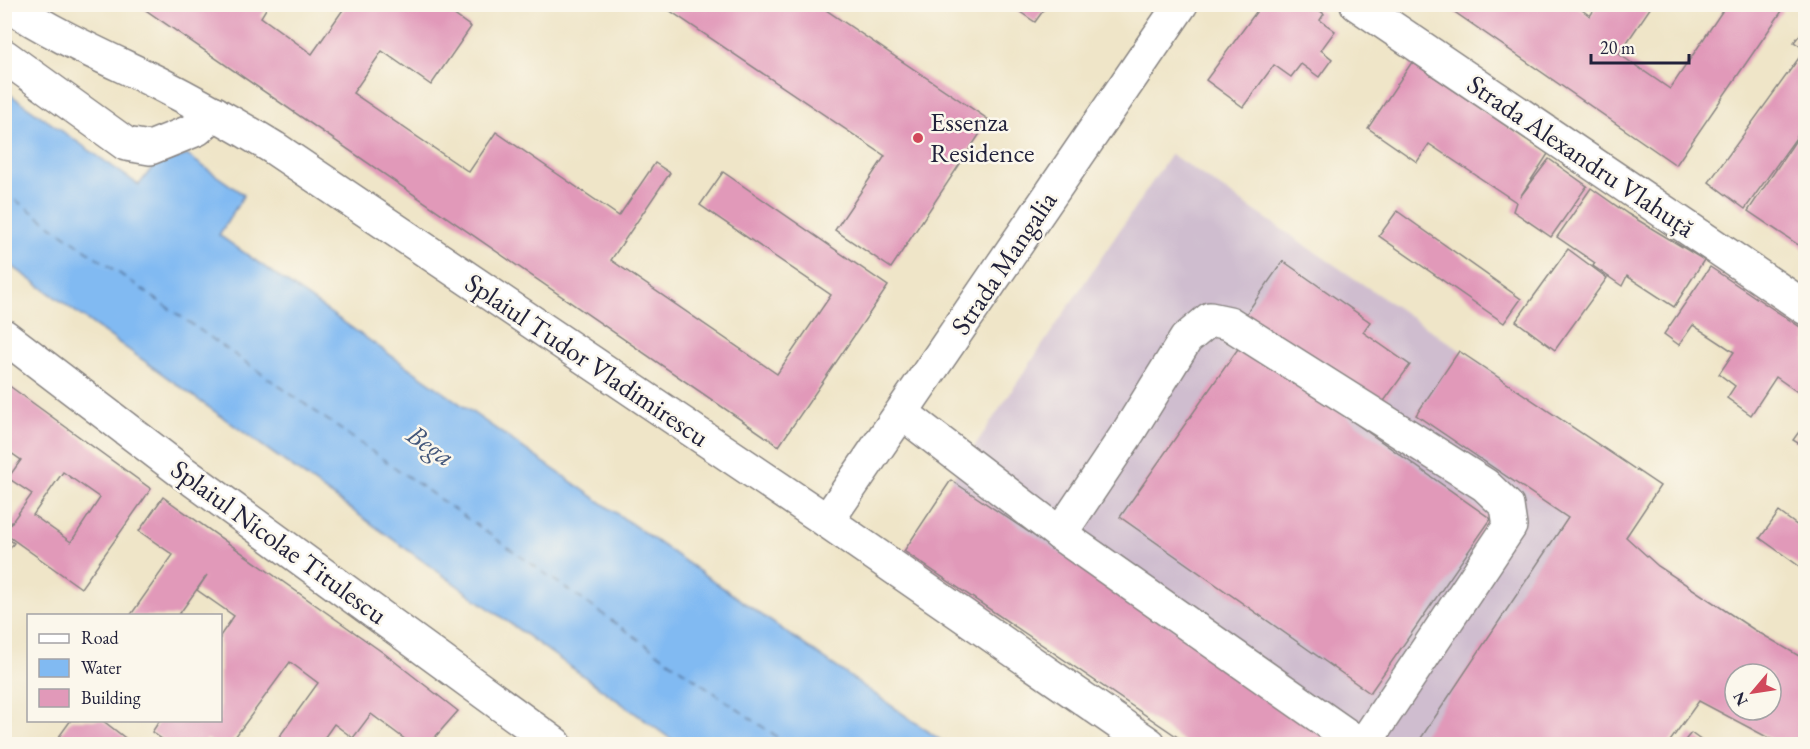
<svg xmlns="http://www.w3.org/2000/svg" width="1810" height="749" font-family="'EB Garamond',serif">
<rect width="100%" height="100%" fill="#fbf7ec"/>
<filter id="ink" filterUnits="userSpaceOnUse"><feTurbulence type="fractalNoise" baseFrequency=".0167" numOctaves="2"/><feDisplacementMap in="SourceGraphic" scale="12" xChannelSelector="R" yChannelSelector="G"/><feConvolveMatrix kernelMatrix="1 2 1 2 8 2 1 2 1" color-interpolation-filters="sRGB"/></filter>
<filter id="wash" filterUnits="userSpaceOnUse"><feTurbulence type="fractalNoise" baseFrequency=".008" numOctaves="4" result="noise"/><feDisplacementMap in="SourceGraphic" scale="24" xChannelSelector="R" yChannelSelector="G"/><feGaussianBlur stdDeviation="1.35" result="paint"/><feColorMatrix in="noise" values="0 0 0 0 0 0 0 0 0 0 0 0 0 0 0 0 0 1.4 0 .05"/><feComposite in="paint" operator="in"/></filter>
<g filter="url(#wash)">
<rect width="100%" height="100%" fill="#efe5c8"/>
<path fill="#cfbdcf" d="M 1171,154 L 1660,486 L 1626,537 L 1658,566 L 1753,629 L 1666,744 L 1188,744 L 904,551 Z"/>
<path fill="#81baf2" stroke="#526e96" stroke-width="1.5" d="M 5,91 L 139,185 L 154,165 L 187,155 L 244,195 L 219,235 L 946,744 L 678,744 L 5,261 Z"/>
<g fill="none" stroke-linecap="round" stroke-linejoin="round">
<path stroke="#43577b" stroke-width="1.5" stroke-dasharray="8 6" stroke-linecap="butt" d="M 4,192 L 787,744"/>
</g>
<g id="blocks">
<g fill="#e199b9" fill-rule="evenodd">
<path d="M 137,4 L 269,4 L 261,17 L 312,54 L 347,4 L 439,4 L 471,27 L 431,85 L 382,51 L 353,93 L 469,172 L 496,132 L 619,216 L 655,163 L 670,173 L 611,260 L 777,374 L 831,295 L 700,205 L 723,172 L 888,286 L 779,446 Z"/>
<path d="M 660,4 L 817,4 L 989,120 L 891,268 L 835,230 L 885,156 Z"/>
<path d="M 1008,4 L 1048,4 L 1035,22 Z"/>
<path d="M 1262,4 L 1311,4 L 1324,14 L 1320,20 L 1335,31 L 1321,50 L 1332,59 L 1319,77 L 1301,64 L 1291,77 L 1274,65 L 1243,107 L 1206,80 Z"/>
<path d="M 1443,4 L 1574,4 L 1590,16 L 1598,4 L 1653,4 L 1619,54 L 1670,89 L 1727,4 L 1772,4 L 1782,11 L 1676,165 Z"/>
<path d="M 1806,27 L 1806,50 L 1794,42 Z"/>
<path d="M 1804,51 L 1806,52 L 1806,124 L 1745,209 L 1709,182 Z"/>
<path d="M 1412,62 L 1548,154 L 1520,197 L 1549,159 L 1587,186 L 1551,237 L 1513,211 L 1516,202 L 1429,144 L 1417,162 L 1368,128 Z"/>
<path d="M 1796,140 L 1806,147 L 1806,250 L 1748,211 Z"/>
<path d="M 1591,188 L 1628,214 L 1704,260 L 1674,307 L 1627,276 L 1622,286 L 1593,266 L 1595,263 L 1557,237 Z"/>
<path d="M 1397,211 L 1521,299 L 1504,323 L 1379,236 Z"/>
<path d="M 1568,249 L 1607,278 L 1555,350 L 1516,321 Z"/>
<path d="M 1283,261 L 1370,322 L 1363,332 L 1410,365 L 1382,404 L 1244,317 Z"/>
<path d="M 1710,267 L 1806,331 L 1806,398 L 1776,377 L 1751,415 L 1727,398 L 1735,386 L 1719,374 L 1734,352 L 1693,325 L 1679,345 L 1664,334 Z"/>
<path d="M 1242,343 L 1491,519 L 1370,693 L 1120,517 Z"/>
<path d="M 1459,351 L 1660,486 L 1626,537 L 1658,566 L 1753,629 L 1806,660 L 1806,744 L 1780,744 L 1699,701 L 1668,744 L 1417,744 L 1568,518 L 1416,415 ZM 1735,674 L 1771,674 L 1771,710 L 1735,710 Z"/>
<path d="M 4,382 L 151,489 L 81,588 L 4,533 L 32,494 L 8,478 L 21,460 L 4,448 ZM 63,472 L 100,498 L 71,542 L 33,515 Z"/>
<path d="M 1806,422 L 1806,448 L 1793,440 Z"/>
<path d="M 951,480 L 1344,744 L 1188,744 L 904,551 Z"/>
<path d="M 163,497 L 385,654 L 458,711 L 429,744 L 402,744 L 406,740 L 371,714 L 353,738 L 334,724 L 320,744 L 274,744 L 318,683 L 290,662 L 230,744 L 215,744 L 207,739 L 203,744 L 169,744 L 152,732 L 160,720 L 220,720 L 220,636 L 234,616 L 197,590 L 207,575 L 178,616 L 130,616 L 173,555 L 139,531 Z"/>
<path d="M 1779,512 L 1806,532 L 1806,571 L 1760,538 Z"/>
<path d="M 4,536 L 14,543 L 4,556 Z"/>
<path d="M 71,720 L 102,720 L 133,744 L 67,744 L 58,738 Z"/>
<path d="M 1691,733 L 1706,744 L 1682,744 Z"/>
</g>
</g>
</g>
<g filter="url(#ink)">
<use href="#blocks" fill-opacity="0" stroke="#888482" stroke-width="1.5"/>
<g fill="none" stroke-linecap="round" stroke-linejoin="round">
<defs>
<g id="minor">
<path d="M 7,4 C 55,36 107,58 158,83 C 197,103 236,125 274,148 L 827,521 L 1149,744"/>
<path d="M 1357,4 L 1806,308"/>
<path d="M 4,56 L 126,144 L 150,148 L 197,129 L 215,113"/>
<path d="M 4,336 L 181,471 L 555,744"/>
<path d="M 902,413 L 1060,534 L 1359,744"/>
<path d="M 827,521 L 1181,4"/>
<path d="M 1060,534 L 1129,431 L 1186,339 L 1210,319 L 1229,323 L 1485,485 L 1507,506 L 1510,526 L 1364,744"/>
</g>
</defs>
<use href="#minor" stroke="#888482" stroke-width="36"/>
<use href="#minor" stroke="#fff" stroke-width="33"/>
</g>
</g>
<circle fill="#d1495b" stroke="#fbf7ec" stroke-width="2" cx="918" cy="138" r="6"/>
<g text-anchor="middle" stroke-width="5" stroke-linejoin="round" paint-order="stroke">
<g font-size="27" fill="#22223b" stroke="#fbf7ec" text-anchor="start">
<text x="930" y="131">Essenza<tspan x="930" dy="31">Residence</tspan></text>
</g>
<g font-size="27" fill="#22223b" stroke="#fbf7ec">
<text transform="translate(1581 156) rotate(34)" y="9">Strada Alexandru Vlahuță</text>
<text transform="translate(1004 263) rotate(-56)" y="9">Strada Mangalia</text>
<text transform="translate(587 360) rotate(34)" y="9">Splaiul Tudor Vladimirescu</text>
<text transform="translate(279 542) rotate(36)" y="9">Splaiul Nicolae Titulescu</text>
</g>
<g font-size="28" font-style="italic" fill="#43577b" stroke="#fbf7ec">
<text transform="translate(431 445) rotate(35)" y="10">Bega</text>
</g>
</g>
<rect width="1810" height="749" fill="none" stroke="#fbf7ec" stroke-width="24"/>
<rect x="27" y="614" width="195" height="108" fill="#fbf7ec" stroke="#a4a2a5" stroke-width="1.5"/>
<rect x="39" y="634" width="30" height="9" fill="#ffffff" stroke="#a4a2a5" stroke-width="1.5"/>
<text x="81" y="644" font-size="18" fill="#22223b">Road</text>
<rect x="39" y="659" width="30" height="18" fill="#81baf2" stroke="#a4a2a5" stroke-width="1.5"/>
<text x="81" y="674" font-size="18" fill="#22223b">Water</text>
<rect x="39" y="689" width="30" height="18" fill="#e199b9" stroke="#a4a2a5" stroke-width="1.5"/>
<text x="81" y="704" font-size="18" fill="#22223b">Building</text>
<g transform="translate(1753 692) rotate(241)"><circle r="28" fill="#fbf7ec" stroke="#a4a2a5" stroke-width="1.5"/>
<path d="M0-4.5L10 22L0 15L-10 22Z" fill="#d1495b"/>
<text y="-9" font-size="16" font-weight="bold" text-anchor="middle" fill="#22223b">N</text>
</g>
<path d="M1591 54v9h98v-9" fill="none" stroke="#22223b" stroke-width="3"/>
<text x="1600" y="54" font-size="18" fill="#22223b" stroke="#fbf7ec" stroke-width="4.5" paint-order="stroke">20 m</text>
</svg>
